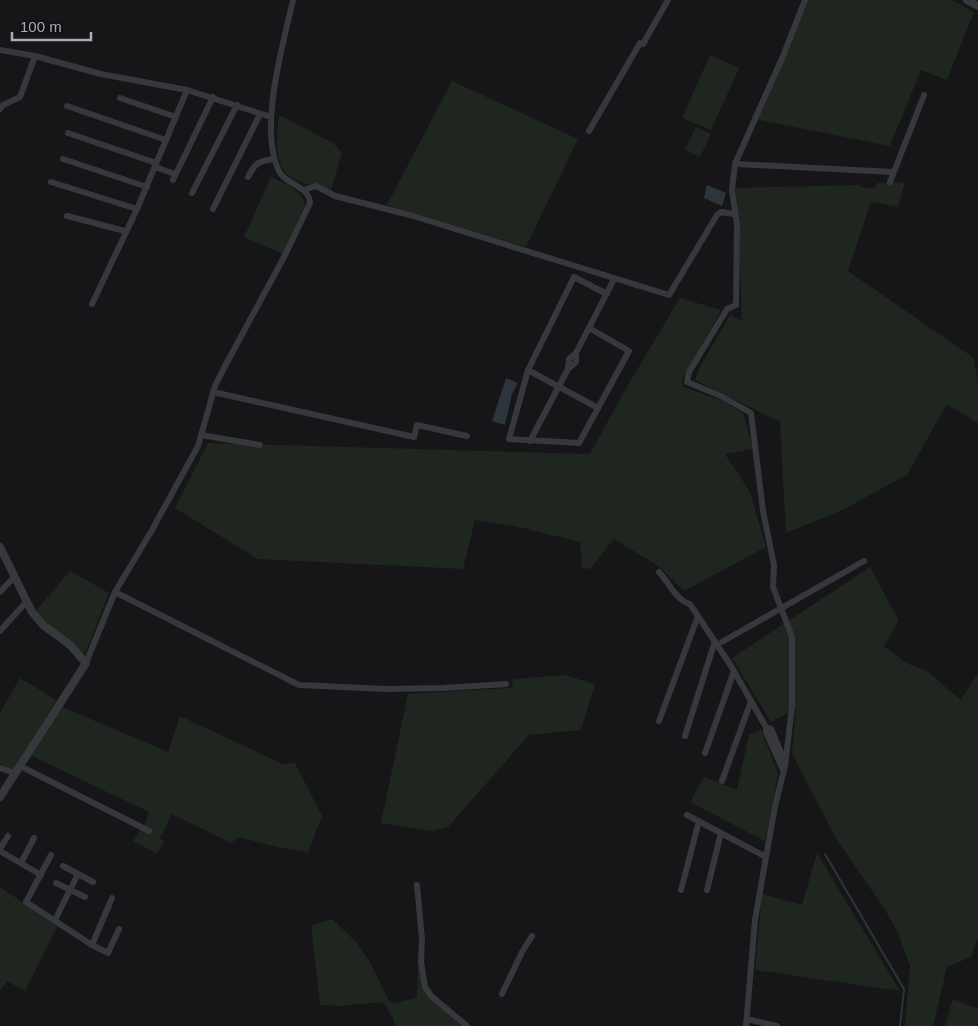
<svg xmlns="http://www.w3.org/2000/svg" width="978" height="1026" font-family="Arial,sans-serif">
<rect width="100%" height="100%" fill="#161618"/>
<g fill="#1e261f">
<path d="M 808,0 L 952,0 L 974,12 L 947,80 L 921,70 L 890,146 L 758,120 Z"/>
<path d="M 710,55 L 739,68 L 711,130 L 682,118 Z"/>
<path d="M 452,81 L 578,139 L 526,247 L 387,205 Z"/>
<path d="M 279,115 L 333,143 L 342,153 L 331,190 C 319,187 305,184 294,179 C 272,168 277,135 279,115 Z"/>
<path d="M 696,127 L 711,134 L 700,157 L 685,150 Z"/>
<path d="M 271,177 C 282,183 304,190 305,205 L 283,254 L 244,237 Z"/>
<path d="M 905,182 L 898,207 L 871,202 L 848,271 L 974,358 L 978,384 L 978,423 L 947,404 L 907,475 L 842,510 L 786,533 L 780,422 L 695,380 L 700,367 L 730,315 L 742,321 L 736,188 L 860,185 L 861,187 L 875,188 L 877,183 Z"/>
<path d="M 680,298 L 721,310 L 682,380 L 684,387 L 723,401 L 743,413 L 753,449 L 725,454 L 750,492 L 766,547 L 684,591 L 657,565 L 614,539 L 590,569 L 582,568 L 580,542 L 515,526 L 475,520 L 463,569 L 258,559 L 175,508 L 208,443 L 590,454 L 622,395 Z"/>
<path d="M 870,567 L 899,621 L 884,646 L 906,663 L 927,671 L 961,700 L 978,673 L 978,937 L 971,957 L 947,967 L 933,1026 L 905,1026 L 910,966 L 897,931 L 885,910 L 834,835 L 792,753 L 796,708 L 771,722 L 732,658 Z"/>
<path d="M 70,571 L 109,593 L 85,654 L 47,626 L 35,612 Z"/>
<path d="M 564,675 L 595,684 L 581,730 L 529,735 L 448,827 L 432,831 L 381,823 L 408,694 L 512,688 L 513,679 Z"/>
<path d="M 20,678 L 56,700 L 15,769 L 8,768 L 0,764 L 0,713 Z"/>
<path d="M 62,707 L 168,752 L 180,716 L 283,764 L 295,763 L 322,816 L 308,852 L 277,847 L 239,837 L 231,843 L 172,814 L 160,838 L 164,841 L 157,854 L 133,841 L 145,824 L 149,812 L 30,755 Z"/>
<path d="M 761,729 L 778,774 L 765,841 L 690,802 L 704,777 L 737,790 L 749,735 Z"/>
<path d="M 817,853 L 900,991 L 755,970 L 762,894 L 802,905 Z"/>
<path d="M 0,887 L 57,926 L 25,991 L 7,981 L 0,991 Z"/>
<path d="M 332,919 L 357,943 L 371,964 L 388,999 L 393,1003 L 417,998 L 418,964 L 424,991 L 465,1026 L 395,1026 L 393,1018 L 383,1002 L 339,1006 L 320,1005 L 311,925 Z"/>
<path d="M 953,999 L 978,1009 L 978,1026 L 945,1026 Z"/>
</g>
<g fill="#2c353c">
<path d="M 707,185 L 726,193 L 722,206 L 704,198 Z"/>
<path d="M 506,378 L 518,383 L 512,394 L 505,425 L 492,421 Z"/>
</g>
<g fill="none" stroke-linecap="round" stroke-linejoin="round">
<path stroke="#2c353c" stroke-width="2" d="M 825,854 L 904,989 L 900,1026"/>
<g stroke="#37383d" stroke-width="6">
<path d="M 0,50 L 35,56 L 101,74 L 187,90 L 271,117"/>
<path d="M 120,98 L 176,117"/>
<path d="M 67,106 L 166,140"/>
<path d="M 0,109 L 3,105 L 20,97 L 35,56"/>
<path d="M 589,131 L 640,43 L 643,44 L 668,0"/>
<path d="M 68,133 L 156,163"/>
<path d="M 63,159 L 147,187"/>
<path d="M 735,164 L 893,172"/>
<path d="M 155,167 L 175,174"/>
<path d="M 248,177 C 255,163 258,161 274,159"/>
<path d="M 173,180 L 213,97"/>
<path d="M 51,182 L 137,209"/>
<path d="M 890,182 L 924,95"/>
<path d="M 304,190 L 316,186 L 335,196 L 410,215 L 669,295 L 717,215 L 721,212 L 734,214"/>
<path d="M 192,193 L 237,105"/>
<path d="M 213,209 L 260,114"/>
<path d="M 67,216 L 125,231"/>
<path d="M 92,304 L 137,209 L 187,90"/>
<path d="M 589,328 L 629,351 L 579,443 L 509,439 L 528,370 L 574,277 L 607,294"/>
<path d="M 568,369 L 576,362 L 576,353"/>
<path d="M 528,370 L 598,408"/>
<path d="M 213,392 L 414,437 L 417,425 L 467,436"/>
<path d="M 201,435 L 260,445"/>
<path d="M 530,441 L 568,369 L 569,359 L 576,353 L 614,279"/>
<path d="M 659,572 C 669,583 677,601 690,604 L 731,666 L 766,727 L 766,732 L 783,770"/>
<path d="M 0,592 L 15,576"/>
<path d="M 115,592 L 299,685 L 386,689 L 443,688 L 506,684"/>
<path d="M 0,631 L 27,601"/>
<path d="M 722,642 L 864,561"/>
<path d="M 86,663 L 115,592 L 152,530 L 198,446 L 215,386 L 224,368 L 284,257 L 310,203 C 309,185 284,185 278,169 C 259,126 283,45 293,0"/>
<path d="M 659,721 L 698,616"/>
<path d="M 766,727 L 771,729 L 785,762"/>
<path d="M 685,736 L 715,641"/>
<path d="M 705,753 L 734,671"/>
<path d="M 20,766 L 149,831"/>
<path d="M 0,768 L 15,773"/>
<path d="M 722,781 L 751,701"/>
<path d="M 687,815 L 766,857"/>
<path d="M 0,849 L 8,836"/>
<path d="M 0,851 L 41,875"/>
<path d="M 51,855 L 26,902 L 92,945 L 108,953 L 119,929"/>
<path d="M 21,863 L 34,838"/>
<path d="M 63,866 L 93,882"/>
<path d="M 56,883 L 85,897"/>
<path d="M 417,885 L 422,939 L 421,962 L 425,987 L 431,996 L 467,1026"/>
<path d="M 681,890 L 699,821"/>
<path d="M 707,890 L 721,833"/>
<path d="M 55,920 L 78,874"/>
<path d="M 92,945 L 112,898"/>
<path d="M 502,994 L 522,952 L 532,936"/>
<path d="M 747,1019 L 777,1026"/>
<path d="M 746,1026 L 755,920 L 775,806 L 785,766 L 792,707 L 792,637 L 773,587 L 774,565 L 763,511 L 751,413 L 721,396 L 687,382 L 689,372 L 727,309 L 736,305 L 737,225 L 732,190 L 735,164 L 783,56 L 805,0"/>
</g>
<g stroke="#37383d" stroke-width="8">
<path d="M 967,0 L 978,6"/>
<path d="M 0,547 L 32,612 L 43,625 L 70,645 L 86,663 L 0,797"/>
</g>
</g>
<path d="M12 32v8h79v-8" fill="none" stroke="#a8adb8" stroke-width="2.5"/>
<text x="20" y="32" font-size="15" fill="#a8adb8" stroke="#111113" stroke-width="4" paint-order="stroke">100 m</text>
</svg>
